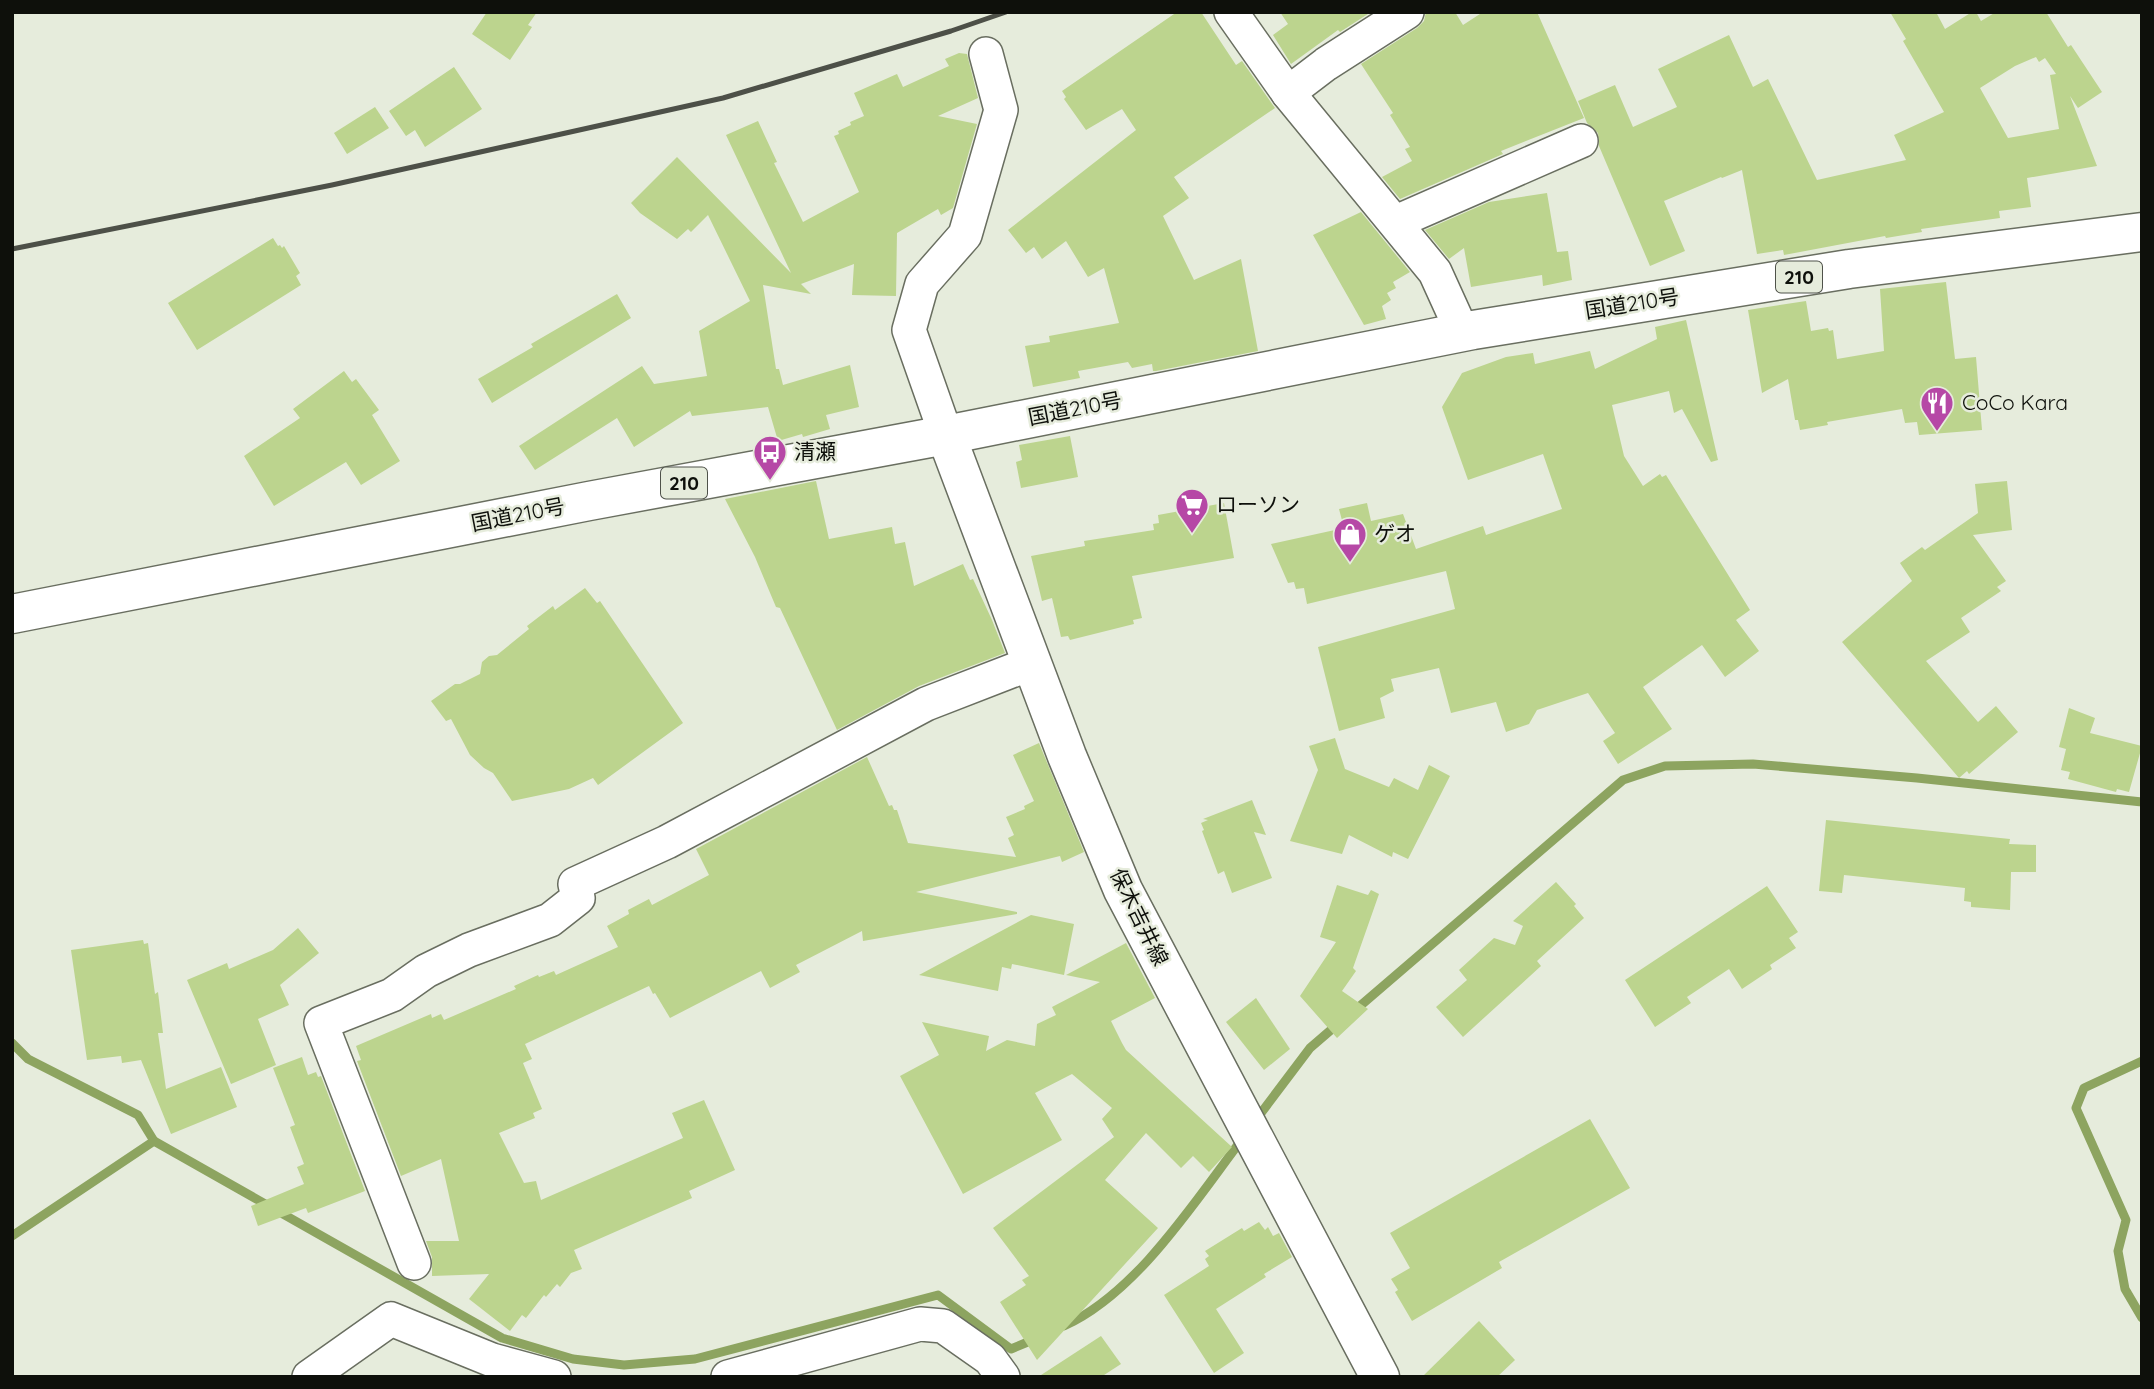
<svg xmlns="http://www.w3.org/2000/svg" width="2154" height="1389" font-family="Quicksand,'Noto Sans JP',sans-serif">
<rect width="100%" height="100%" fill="#e6ecdc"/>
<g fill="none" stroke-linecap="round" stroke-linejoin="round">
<g stroke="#8da460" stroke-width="9">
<path d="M 1353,1012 L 1623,780 L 1665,766 L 1753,764 L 1917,778 L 2142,802"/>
<path d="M 12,1043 L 28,1059 L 138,1115 L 154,1141"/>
<path d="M 2142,1061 L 2084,1088 L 2076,1108 L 2126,1220 L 2118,1251 L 2125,1289 L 2142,1318"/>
<path d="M 1255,1121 L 1310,1048 L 1339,1023"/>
<path d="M 12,1236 L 154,1141 L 502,1338 L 573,1359 L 624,1365 L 695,1359 L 938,1295 L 1011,1349 L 1035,1339"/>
<path d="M 1064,1326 C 1137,1293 1195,1201 1243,1138"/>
</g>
</g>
<g fill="#bcd48e" fill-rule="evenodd">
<path d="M 487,12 L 537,12 L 528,25 L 532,27 L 510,60 L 472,34 Z"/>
<path d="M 1177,12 L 1201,12 L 1236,65 L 1242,61 L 1275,108 L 1174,177 L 1189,198 L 1163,216 L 1194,280 L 1241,259 L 1258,351 L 1156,371 L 1153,371 L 1152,364 L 1132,368 L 1128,362 L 1078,371 L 1080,378 L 1033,387 L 1025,346 L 1050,342 L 1049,336 L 1119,323 L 1104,268 L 1088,277 L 1066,241 L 1042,259 L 1034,247 L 1026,253 L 1008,230 L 1136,130 L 1122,109 L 1086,130 L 1064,99 L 1066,97 L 1062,91 Z"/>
<path d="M 1280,12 L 1371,12 L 1340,32 L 1338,30 L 1291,64 L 1273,35 L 1288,24 Z"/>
<path d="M 1426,12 L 1455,12 L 1463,25 L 1483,12 L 1537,12 L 1584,118 L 1501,151 L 1503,154 L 1400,199 L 1382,177 L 1412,161 L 1405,149 L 1410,147 L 1390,115 L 1393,113 L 1361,64 L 1417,28 L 1424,21 Z"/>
<path d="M 1890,12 L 1936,12 L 1945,29 L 1972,12 L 1976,12 L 1981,21 L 1996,12 L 2046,12 L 2068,47 L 2071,45 L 2102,92 L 2078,108 L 2070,96 L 2097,166 L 2027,178 L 2031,207 L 1999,211 L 2000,218 L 1921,229 L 1922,232 L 1886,238 L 1885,236 L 1784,255 L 1783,250 L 1757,254 L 1742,170 L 1722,178 L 1721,177 L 1664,201 L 1685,251 L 1650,266 L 1599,146 L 1598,133 L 1587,123 L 1578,101 L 1615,85 L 1633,127 L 1677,107 L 1658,69 L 1729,35 L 1753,87 L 1768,79 L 1817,180 L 1906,160 L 1894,135 L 1944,112 L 1903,41 L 1906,39 ZM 2036,57 L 2039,62 L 2045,58 L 2056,74 L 2050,75 L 2059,129 L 2008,138 L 1980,88 L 2015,66 Z"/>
<path d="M 959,53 L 967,54 L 978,98 L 938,116 L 977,124 L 953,208 L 941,215 L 938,209 L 897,233 L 896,296 L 852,295 L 854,264 L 801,284 L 811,294 L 763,285 L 776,369 L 779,369 L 783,385 L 850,365 L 859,407 L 826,415 L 830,429 L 803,437 L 802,434 L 778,441 L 768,407 L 692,416 L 690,411 L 634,447 L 617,418 L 535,470 L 519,446 L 642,366 L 654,384 L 707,376 L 699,331 L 750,301 L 708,215 L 691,232 L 688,229 L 677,239 L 640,213 L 631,203 L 677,157 L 791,273 L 726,135 L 758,121 L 777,162 L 774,163 L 803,222 L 859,192 L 834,136 L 839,134 L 838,131 L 851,125 L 850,122 L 864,116 L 854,93 L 897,74 L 903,87 L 949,66 L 945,59 Z"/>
<path d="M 454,67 L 482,109 L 425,147 L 415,130 L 406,136 L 389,111 Z"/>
<path d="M 375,107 L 389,128 L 347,154 L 334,133 Z"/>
<path d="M 1547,193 L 1557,252 L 1568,251 L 1572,280 L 1543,286 L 1542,275 L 1471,287 L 1464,248 L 1449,259 L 1425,230 L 1489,202 Z"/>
<path d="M 1361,212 L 1410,272 L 1393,282 L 1396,288 L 1387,293 L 1391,300 L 1382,306 L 1386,319 L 1364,325 L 1313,235 Z"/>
<path d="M 273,238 L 278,246 L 280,245 L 282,248 L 284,246 L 300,273 L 296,276 L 301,285 L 197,350 L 168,303 Z"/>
<path d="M 1946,282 L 1955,359 L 1976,357 L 1982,430 L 1919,435 L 1917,422 L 1905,423 L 1902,409 L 1827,422 L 1828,425 L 1800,430 L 1798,420 L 1795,420 L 1788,379 L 1762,393 L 1748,310 L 1806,301 L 1811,331 L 1828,328 L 1829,331 L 1833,330 L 1837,359 L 1884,351 L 1880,289 Z"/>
<path d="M 617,294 L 631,318 L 492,403 L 478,379 L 533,347 L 531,344 Z"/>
<path d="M 1686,320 L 1718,460 L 1711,462 L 1682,409 L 1674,413 L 1669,391 L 1612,405 L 1624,456 L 1643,486 L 1660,474 L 1662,477 L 1666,475 L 1750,610 L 1736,620 L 1759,651 L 1725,677 L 1702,645 L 1643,687 L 1672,729 L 1618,764 L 1603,741 L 1615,733 L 1588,693 L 1537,710 L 1529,724 L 1506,732 L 1496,702 L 1451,713 L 1439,668 L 1391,679 L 1394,691 L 1380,698 L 1385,718 L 1339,731 L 1318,647 L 1455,609 L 1446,571 L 1307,604 L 1304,588 L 1296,589 L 1294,582 L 1288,583 L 1271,544 L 1344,528 L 1339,509 L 1367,503 L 1371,521 L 1403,514 L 1416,549 L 1483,526 L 1486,535 L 1562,509 L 1543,454 L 1468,480 L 1442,407 L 1462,373 L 1506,357 L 1533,353 L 1535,364 L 1590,351 L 1595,369 L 1657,339 L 1655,327 Z"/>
<path d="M 344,371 L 352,382 L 356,379 L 379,410 L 372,415 L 400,461 L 361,485 L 346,462 L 274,506 L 244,456 L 300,418 L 293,409 Z"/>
<path d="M 1070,436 L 1078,477 L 1021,488 L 1016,462 L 1022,460 L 1019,445 Z"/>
<path d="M 816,481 L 829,539 L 892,527 L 895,544 L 905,542 L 914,586 L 963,564 L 970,580 L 973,579 L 992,620 L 1005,653 L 919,686 L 837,730 L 780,608 L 776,607 L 755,557 L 725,499 Z"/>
<path d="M 2007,481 L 2012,530 L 1973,535 L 2006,581 L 1997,587 L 2001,591 L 1961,618 L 1970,632 L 1926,661 L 1978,722 L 1996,706 L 2018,732 L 1969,774 L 1967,771 L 1959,778 L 1842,642 L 1912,581 L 1900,563 L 1922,547 L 1925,550 L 1978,513 L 1975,484 Z"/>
<path d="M 1224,503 L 1234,558 L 1132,576 L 1142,618 L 1133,620 L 1134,624 L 1070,640 L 1068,636 L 1061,637 L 1052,598 L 1042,601 L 1031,556 L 1085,546 L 1084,541 L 1154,530 L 1153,524 L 1159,523 L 1158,515 Z"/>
<path d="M 585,588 L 597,603 L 600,601 L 683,723 L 598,785 L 593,778 L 569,789 L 512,801 L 493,773 L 484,768 L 470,755 L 451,719 L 446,721 L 431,701 L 455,684 L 460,684 L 480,674 L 482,662 L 489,656 L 497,655 L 529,629 L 527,626 L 553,606 L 555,610 Z"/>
<path d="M 2069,708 L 2095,718 L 2090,733 L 2142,746 L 2129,792 L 2117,789 L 2116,792 L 2068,779 L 2070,772 L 2061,770 L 2066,749 L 2059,747 Z"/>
<path d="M 1335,738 L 1345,769 L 1389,787 L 1394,778 L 1418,790 L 1429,765 L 1450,776 L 1408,859 L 1393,852 L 1392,857 L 1349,835 L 1342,854 L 1290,841 L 1318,770 L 1309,746 Z"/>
<path d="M 1039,743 L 1084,852 L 1062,862 L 1060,856 L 916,892 L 1017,912 L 1017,914 L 863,941 L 862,931 L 796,965 L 800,972 L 770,988 L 761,971 L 670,1018 L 655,993 L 653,994 L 649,986 L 525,1044 L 532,1059 L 523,1063 L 542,1109 L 533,1113 L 535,1118 L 499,1133 L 524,1183 L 536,1181 L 541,1200 L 683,1138 L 672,1113 L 704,1100 L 735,1170 L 689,1191 L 692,1198 L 574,1250 L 582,1269 L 571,1273 L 560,1287 L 557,1284 L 546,1297 L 544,1295 L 526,1318 L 522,1315 L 510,1331 L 469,1299 L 489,1274 L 432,1276 L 432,1257 L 426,1241 L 459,1241 L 441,1159 L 401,1176 L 357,1061 L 361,1060 L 356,1046 L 431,1014 L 432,1018 L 441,1014 L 444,1020 L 516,989 L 514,986 L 538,975 L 539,977 L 554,971 L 556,975 L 618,947 L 607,926 L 629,914 L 628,910 L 649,899 L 652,905 L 709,875 L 696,849 L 867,757 L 889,806 L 892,805 L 894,810 L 897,810 L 908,843 L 1016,857 L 1008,838 L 1014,835 L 1006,817 L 1025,809 L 1024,806 L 1034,801 L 1013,755 Z"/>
<path d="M 1252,800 L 1266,835 L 1254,832 L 1272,878 L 1232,893 L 1224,871 L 1218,874 L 1202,831 L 1204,830 L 1201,823 L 1208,820 L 1203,819 Z"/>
<path d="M 1826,820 L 2010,839 L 2009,844 L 2036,845 L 2036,872 L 2011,872 L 2010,910 L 1971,907 L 1971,902 L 1964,901 L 1965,888 L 1844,875 L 1842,893 L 1819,891 Z"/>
<path d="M 1556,882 L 1576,904 L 1574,906 L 1584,918 L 1537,961 L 1541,966 L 1463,1037 L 1436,1007 L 1467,980 L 1459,970 L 1494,938 L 1515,945 L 1523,926 L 1513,921 Z"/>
<path d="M 1337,885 L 1368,895 L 1371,890 L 1379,894 L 1353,968 L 1356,971 L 1342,991 L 1368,1009 L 1337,1038 L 1300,996 L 1336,942 L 1320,937 Z"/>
<path d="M 1767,886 L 1798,932 L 1789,938 L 1796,948 L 1770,965 L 1772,969 L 1742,989 L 1729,969 L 1687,997 L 1691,1003 L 1655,1027 L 1625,980 Z"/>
<path d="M 1031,915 L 1074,924 L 1064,975 L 1012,964 L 1011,969 L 1002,967 L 998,991 L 919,975 Z"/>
<path d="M 298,928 L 319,953 L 280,985 L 289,1005 L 258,1019 L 276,1065 L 231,1084 L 187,980 L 227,963 L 229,969 L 273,950 Z"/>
<path d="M 143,940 L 144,944 L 148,943 L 155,994 L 158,992 L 163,1033 L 158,1033 L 166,1089 L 221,1067 L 237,1107 L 171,1134 L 141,1060 L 122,1063 L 121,1056 L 87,1060 L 71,950 Z"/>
<path d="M 1126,943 L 1155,998 L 1111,1021 L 1122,1043 L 1126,1050 L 1232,1147 L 1209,1172 L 1193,1156 L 1181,1168 L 1146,1133 L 1105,1180 L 1158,1228 L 1037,1360 L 1000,1302 L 1026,1285 L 1022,1280 L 1029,1276 L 993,1228 L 1114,1137 L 1102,1119 L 1112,1108 L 1072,1074 L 1035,1093 L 1062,1140 L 963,1194 L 900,1076 L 939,1055 L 922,1022 L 989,1036 L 986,1051 L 1007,1040 L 1035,1046 L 1037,1024 L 1056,1015 L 1052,1007 L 1100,982 L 1066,975 Z"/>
<path d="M 1256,998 L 1290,1049 L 1264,1070 L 1226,1022 Z"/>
<path d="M 302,1057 L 308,1075 L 316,1072 L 318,1077 L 321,1076 L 365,1191 L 308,1213 L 306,1208 L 258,1226 L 251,1206 L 304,1184 L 297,1167 L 304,1164 L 290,1127 L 295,1125 L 273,1068 Z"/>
<path d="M 1590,1119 L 1630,1188 L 1499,1262 L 1502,1268 L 1412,1321 L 1395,1292 L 1398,1290 L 1391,1279 L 1410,1268 L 1390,1233 Z"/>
<path d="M 1259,1222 L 1265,1230 L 1268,1227 L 1273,1236 L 1279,1233 L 1292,1257 L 1264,1274 L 1266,1277 L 1216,1309 L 1244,1353 L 1214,1373 L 1164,1295 L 1209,1266 L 1205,1259 L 1209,1256 L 1205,1251 L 1242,1228 L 1244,1231 Z"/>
<path d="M 1479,1321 L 1515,1360 L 1497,1377 L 1422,1377 Z"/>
<path d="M 1101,1336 L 1121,1364 L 1101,1377 L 1038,1377 Z"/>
</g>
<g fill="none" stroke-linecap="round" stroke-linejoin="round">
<defs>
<g id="minor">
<path d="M 1231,12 L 1288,93 L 1435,272 L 1455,316 L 1458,332"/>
<path d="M 1288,93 L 1326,64 L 1407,12"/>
<path d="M 1396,222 L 1581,141"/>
<path d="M 946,435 L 909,330 L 922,284 L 965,235 L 1001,110 L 986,54"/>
<path d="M 414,1263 L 321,1023 L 392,995 L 426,971 L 469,950 L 550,920 L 578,898 L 575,884 L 667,842 L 926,704 L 1032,663"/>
<path d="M 309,1377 L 391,1319 L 492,1360 L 554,1377"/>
<path d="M 728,1377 L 920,1324 L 943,1326 L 990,1359 L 1003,1377"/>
</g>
<path id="secondary" d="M 946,435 L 1067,756 L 1123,890 L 1380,1377"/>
<path id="trunk" d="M 12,614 L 589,501 L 946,435 L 1473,330 L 1849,269 L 2142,232"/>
</defs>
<use href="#minor" stroke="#696e60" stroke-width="36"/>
<use href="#secondary" stroke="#696e60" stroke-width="41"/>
<use href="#trunk" stroke="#696e60" stroke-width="41"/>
<use href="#minor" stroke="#fff" stroke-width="33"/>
<use href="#secondary" stroke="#fff" stroke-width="38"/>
<use href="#trunk" stroke="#fff" stroke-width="38"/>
<path stroke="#4d5048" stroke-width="5" d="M 12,249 L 332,185 L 723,98 L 951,31 L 1006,12"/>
</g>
<defs>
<symbol id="restaurant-pin" viewBox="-11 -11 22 30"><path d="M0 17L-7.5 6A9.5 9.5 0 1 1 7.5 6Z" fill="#b648a6" stroke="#e6ecdc"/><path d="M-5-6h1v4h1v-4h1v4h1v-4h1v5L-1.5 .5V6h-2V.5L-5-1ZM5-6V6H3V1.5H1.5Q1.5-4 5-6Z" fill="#fff"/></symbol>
<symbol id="bus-pin" viewBox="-11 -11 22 30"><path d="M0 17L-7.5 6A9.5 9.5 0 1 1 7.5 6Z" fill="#b648a6" stroke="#e6ecdc"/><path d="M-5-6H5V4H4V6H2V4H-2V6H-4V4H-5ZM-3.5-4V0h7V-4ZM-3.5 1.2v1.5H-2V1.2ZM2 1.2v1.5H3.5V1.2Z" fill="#fff"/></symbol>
<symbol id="supermarket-pin" viewBox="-11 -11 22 30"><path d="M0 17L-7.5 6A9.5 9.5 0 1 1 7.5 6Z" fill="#b648a6" stroke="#e6ecdc"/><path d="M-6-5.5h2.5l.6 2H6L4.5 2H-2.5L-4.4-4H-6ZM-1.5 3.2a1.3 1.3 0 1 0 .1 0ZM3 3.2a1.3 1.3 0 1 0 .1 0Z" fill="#fff"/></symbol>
<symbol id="shop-pin" viewBox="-11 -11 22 30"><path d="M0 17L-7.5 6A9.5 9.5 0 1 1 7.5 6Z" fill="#b648a6" stroke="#e6ecdc"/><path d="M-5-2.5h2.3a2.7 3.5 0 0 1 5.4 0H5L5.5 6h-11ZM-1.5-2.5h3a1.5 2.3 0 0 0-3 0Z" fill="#fff"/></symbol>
</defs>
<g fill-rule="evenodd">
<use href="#restaurant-pin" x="1918" y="384" width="38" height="52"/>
<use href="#bus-pin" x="751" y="433" width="38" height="52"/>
<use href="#supermarket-pin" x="1173" y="486" width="38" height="52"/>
<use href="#shop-pin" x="1331" y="515" width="38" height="52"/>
</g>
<g text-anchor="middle" stroke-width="5" stroke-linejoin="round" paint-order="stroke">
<g fill="#e6ecdc" stroke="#4f524a" stroke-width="2">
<rect x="1776" y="261.5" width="46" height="31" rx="5"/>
<rect x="661" y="467.5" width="46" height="31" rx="5"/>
</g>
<g font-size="19" font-weight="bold" fill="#0e100b">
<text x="1799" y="284">210</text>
<text x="684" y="490">210</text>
</g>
<g font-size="21" fill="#0e100b" stroke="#e6ecdc">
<text transform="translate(1632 304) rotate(-9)" y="7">国道210号</text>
<text transform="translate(1075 409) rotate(-11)" y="7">国道210号</text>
<text transform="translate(518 515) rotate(-11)" y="7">国道210号</text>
<text transform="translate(1139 917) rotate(64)" y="7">保木吉井線</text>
</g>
<g font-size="21" fill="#0e100b" stroke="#e6ecdc" text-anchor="start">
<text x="1962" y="410">CoCo Kara</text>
<text x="794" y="459">清瀬</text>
<text x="1216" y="512">ローソン</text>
<text x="1374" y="541">ゲオ</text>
</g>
</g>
<rect width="2154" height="1389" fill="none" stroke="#0e100b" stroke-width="28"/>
</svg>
